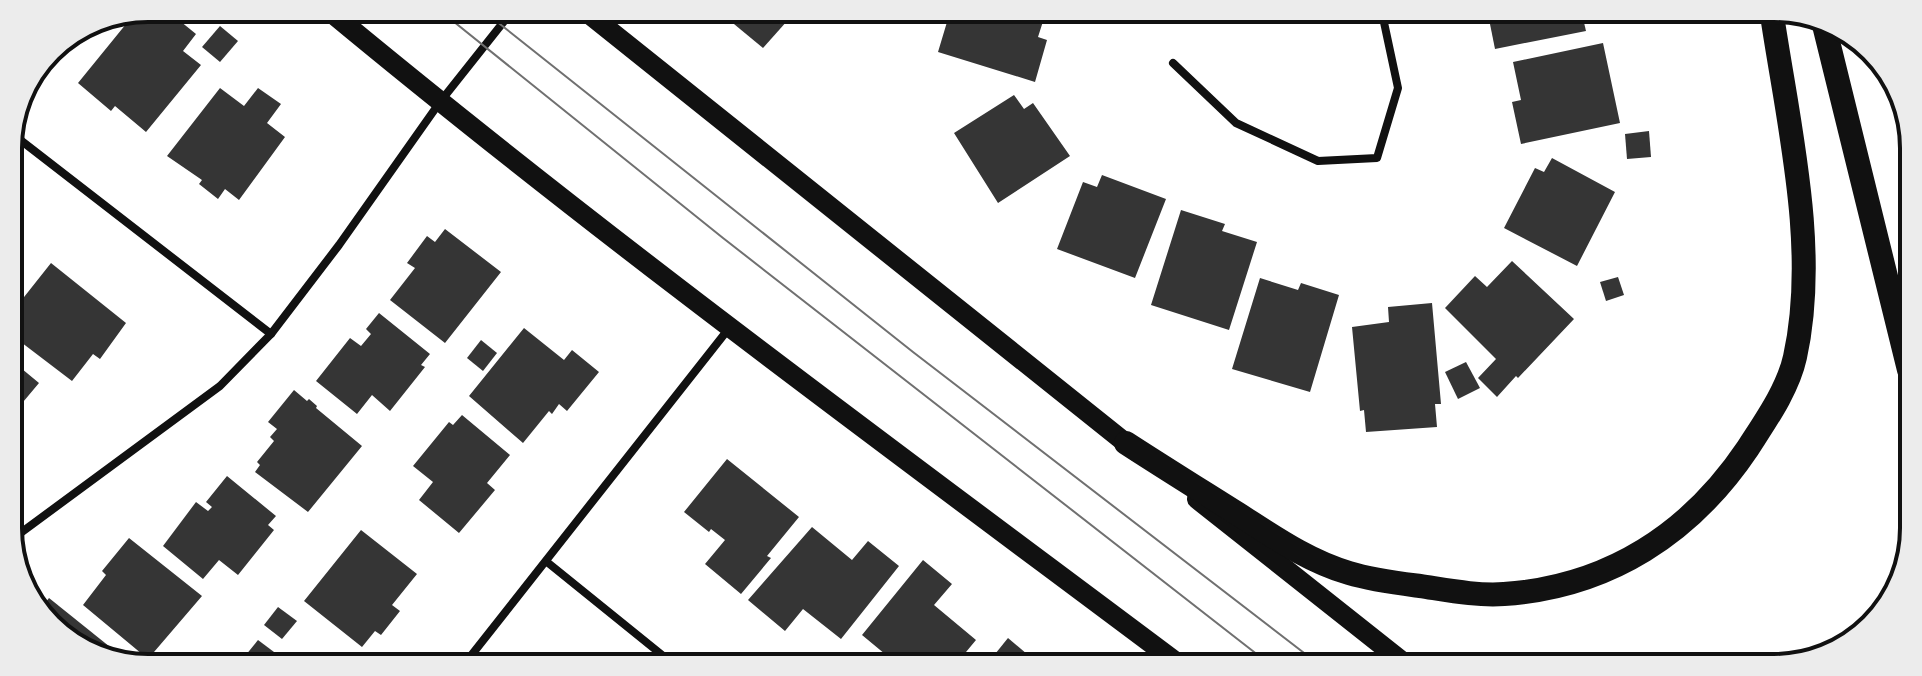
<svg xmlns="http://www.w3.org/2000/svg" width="1922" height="676" font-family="Signika,sans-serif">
<rect width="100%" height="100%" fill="#fff"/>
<g fill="#353535">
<path d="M 148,8 L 164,8 L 196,34 L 183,51 L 201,65 L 146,132 L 115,106 L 111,111 L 78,83 L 135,13 Z"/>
<path d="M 717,10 L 796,11 L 763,48 Z"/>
<path d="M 950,12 L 1046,12 L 1038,37 L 1047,40 L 1035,82 L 938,52 Z"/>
<path d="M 1488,14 L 1582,14 L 1586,31 L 1495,49 Z"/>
<path d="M 220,26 L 238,41 L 220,62 L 202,47 Z"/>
<path d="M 73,36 L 49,67 L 42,61 L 55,43 Z"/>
<path d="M 1603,43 L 1620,123 L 1521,144 L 1512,102 L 1521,100 L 1513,62 Z"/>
<path d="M 220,88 L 244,106 L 258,88 L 281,104 L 267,123 L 285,137 L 239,200 L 225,189 L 218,199 L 199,184 L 202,180 L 167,156 Z"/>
<path d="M 1014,95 L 1024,109 L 1033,103 L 1070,156 L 998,203 L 954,133 Z"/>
<path d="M 1649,131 L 1651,157 L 1627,159 L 1625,134 Z"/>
<path d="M 1552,158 L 1615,192 L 1577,266 L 1504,228 L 1535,168 L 1544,172 Z"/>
<path d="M 1102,175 L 1166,199 L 1135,278 L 1057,249 L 1083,182 L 1097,187 Z"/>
<path d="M 1181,210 L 1225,224 L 1222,231 L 1257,242 L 1229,330 L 1151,305 Z"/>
<path d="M 445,229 L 501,272 L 445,343 L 390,300 L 415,268 L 407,263 L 427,236 L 435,242 Z"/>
<path d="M 1512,261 L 1574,319 L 1518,378 L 1516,376 L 1497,397 L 1478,378 L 1496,359 L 1445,308 L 1475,276 L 1487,287 Z"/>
<path d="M 51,263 L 126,323 L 100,359 L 93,354 L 72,381 L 9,333 L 9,316 Z"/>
<path d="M 1618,277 L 1624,295 L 1606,301 L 1600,282 Z"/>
<path d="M 1260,278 L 1298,290 L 1301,283 L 1339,295 L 1310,392 L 1232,369 Z"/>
<path d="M 1432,303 L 1441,404 L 1435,404 L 1437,427 L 1366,432 L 1364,410 L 1360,411 L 1352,327 L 1389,322 L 1388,307 Z"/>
<path d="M 379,313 L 430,354 L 421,365 L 425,367 L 390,411 L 372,395 L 357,414 L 316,381 L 350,338 L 361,346 L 371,334 L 366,329 Z"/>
<path d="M 524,328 L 564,360 L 572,350 L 599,372 L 567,411 L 559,404 L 552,414 L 549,411 L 523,443 L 469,396 Z"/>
<path d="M 481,340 L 497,353 L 483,371 L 467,358 Z"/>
<path d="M 10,359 L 39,383 L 13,414 L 17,418 L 10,426 Z"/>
<path d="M 1466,362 L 1480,388 L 1458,399 L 1445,372 Z"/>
<path d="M 294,390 L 307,401 L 309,399 L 317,406 L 316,408 L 362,446 L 308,512 L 255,472 L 260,465 L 257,462 L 274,441 L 270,437 L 277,429 L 268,422 Z"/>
<path d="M 462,415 L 510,455 L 487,483 L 495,490 L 459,533 L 419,500 L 433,482 L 413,466 L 449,422 L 453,425 Z"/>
<path d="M 727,459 L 799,517 L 767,556 L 771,558 L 741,594 L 705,564 L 725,540 L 711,529 L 709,532 L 684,512 Z"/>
<path d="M 227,476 L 276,516 L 268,525 L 274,530 L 238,575 L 219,560 L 203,579 L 163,546 L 196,502 L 208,511 L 212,507 L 206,502 Z"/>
<path d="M 812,527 L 852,560 L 868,541 L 899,566 L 841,639 L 803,609 L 785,631 L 748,600 Z"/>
<path d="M 361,530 L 417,574 L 392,605 L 400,611 L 381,635 L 375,631 L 362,647 L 304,601 Z"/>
<path d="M 129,538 L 202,596 L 148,659 L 83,605 L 106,575 L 102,571 Z"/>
<path d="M 923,560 L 952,584 L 934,605 L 976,640 L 956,664 L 897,664 L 862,635 Z"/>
<path d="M 49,598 L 120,655 L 116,661 L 104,661 L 43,621 L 39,611 Z"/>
<path d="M 278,607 L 297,621 L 282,639 L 264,625 Z"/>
<path d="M 1008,638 L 1040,665 L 987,664 Z"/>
<path d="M 258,640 L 286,661 L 241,661 Z"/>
</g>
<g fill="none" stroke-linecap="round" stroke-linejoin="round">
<g stroke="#111" stroke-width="8">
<path d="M 1173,63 L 1236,123 L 1318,161 L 1377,158 L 1398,88 L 1382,13"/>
<path d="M 10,132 L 271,334"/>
<path d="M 11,540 L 220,386 L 271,334 L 339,245 L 440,102 L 513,10"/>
<path d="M 547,562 L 672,663"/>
<path d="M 466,662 L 730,327"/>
</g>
<g stroke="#111" stroke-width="20">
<path d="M 327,9 C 603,238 893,450 1180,665"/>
<path d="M 584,10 L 1137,452"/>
<path d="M 1197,499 L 1408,666"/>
</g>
<g stroke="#111" stroke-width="24">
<path d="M 1822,17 L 1909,370"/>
<path d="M 1126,443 C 1163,467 1200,490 1238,514 C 1274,537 1308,561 1349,573 C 1372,580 1397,583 1420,586 C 1447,590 1477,596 1504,594 C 1609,587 1691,533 1748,448 C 1766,420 1788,389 1795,357 C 1819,249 1788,123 1772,15"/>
</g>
<g stroke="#707070" stroke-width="2">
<path d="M 438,9 L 723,238 L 1272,666"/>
<path d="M 481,9 L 913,352 L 1321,666"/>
</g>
</g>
<path d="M0 0H1922V676H0ZM148 22H1774A126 126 0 0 1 1900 148V528A126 126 0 0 1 1774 654H148A126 126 0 0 1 22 528V148A126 126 0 0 1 148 22Z" fill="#ececec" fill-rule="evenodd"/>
<path fill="none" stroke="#111" stroke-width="4" d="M148 22H1774A126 126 0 0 1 1900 148V528A126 126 0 0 1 1774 654H148A126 126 0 0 1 22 528V148A126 126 0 0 1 148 22Z"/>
</svg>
